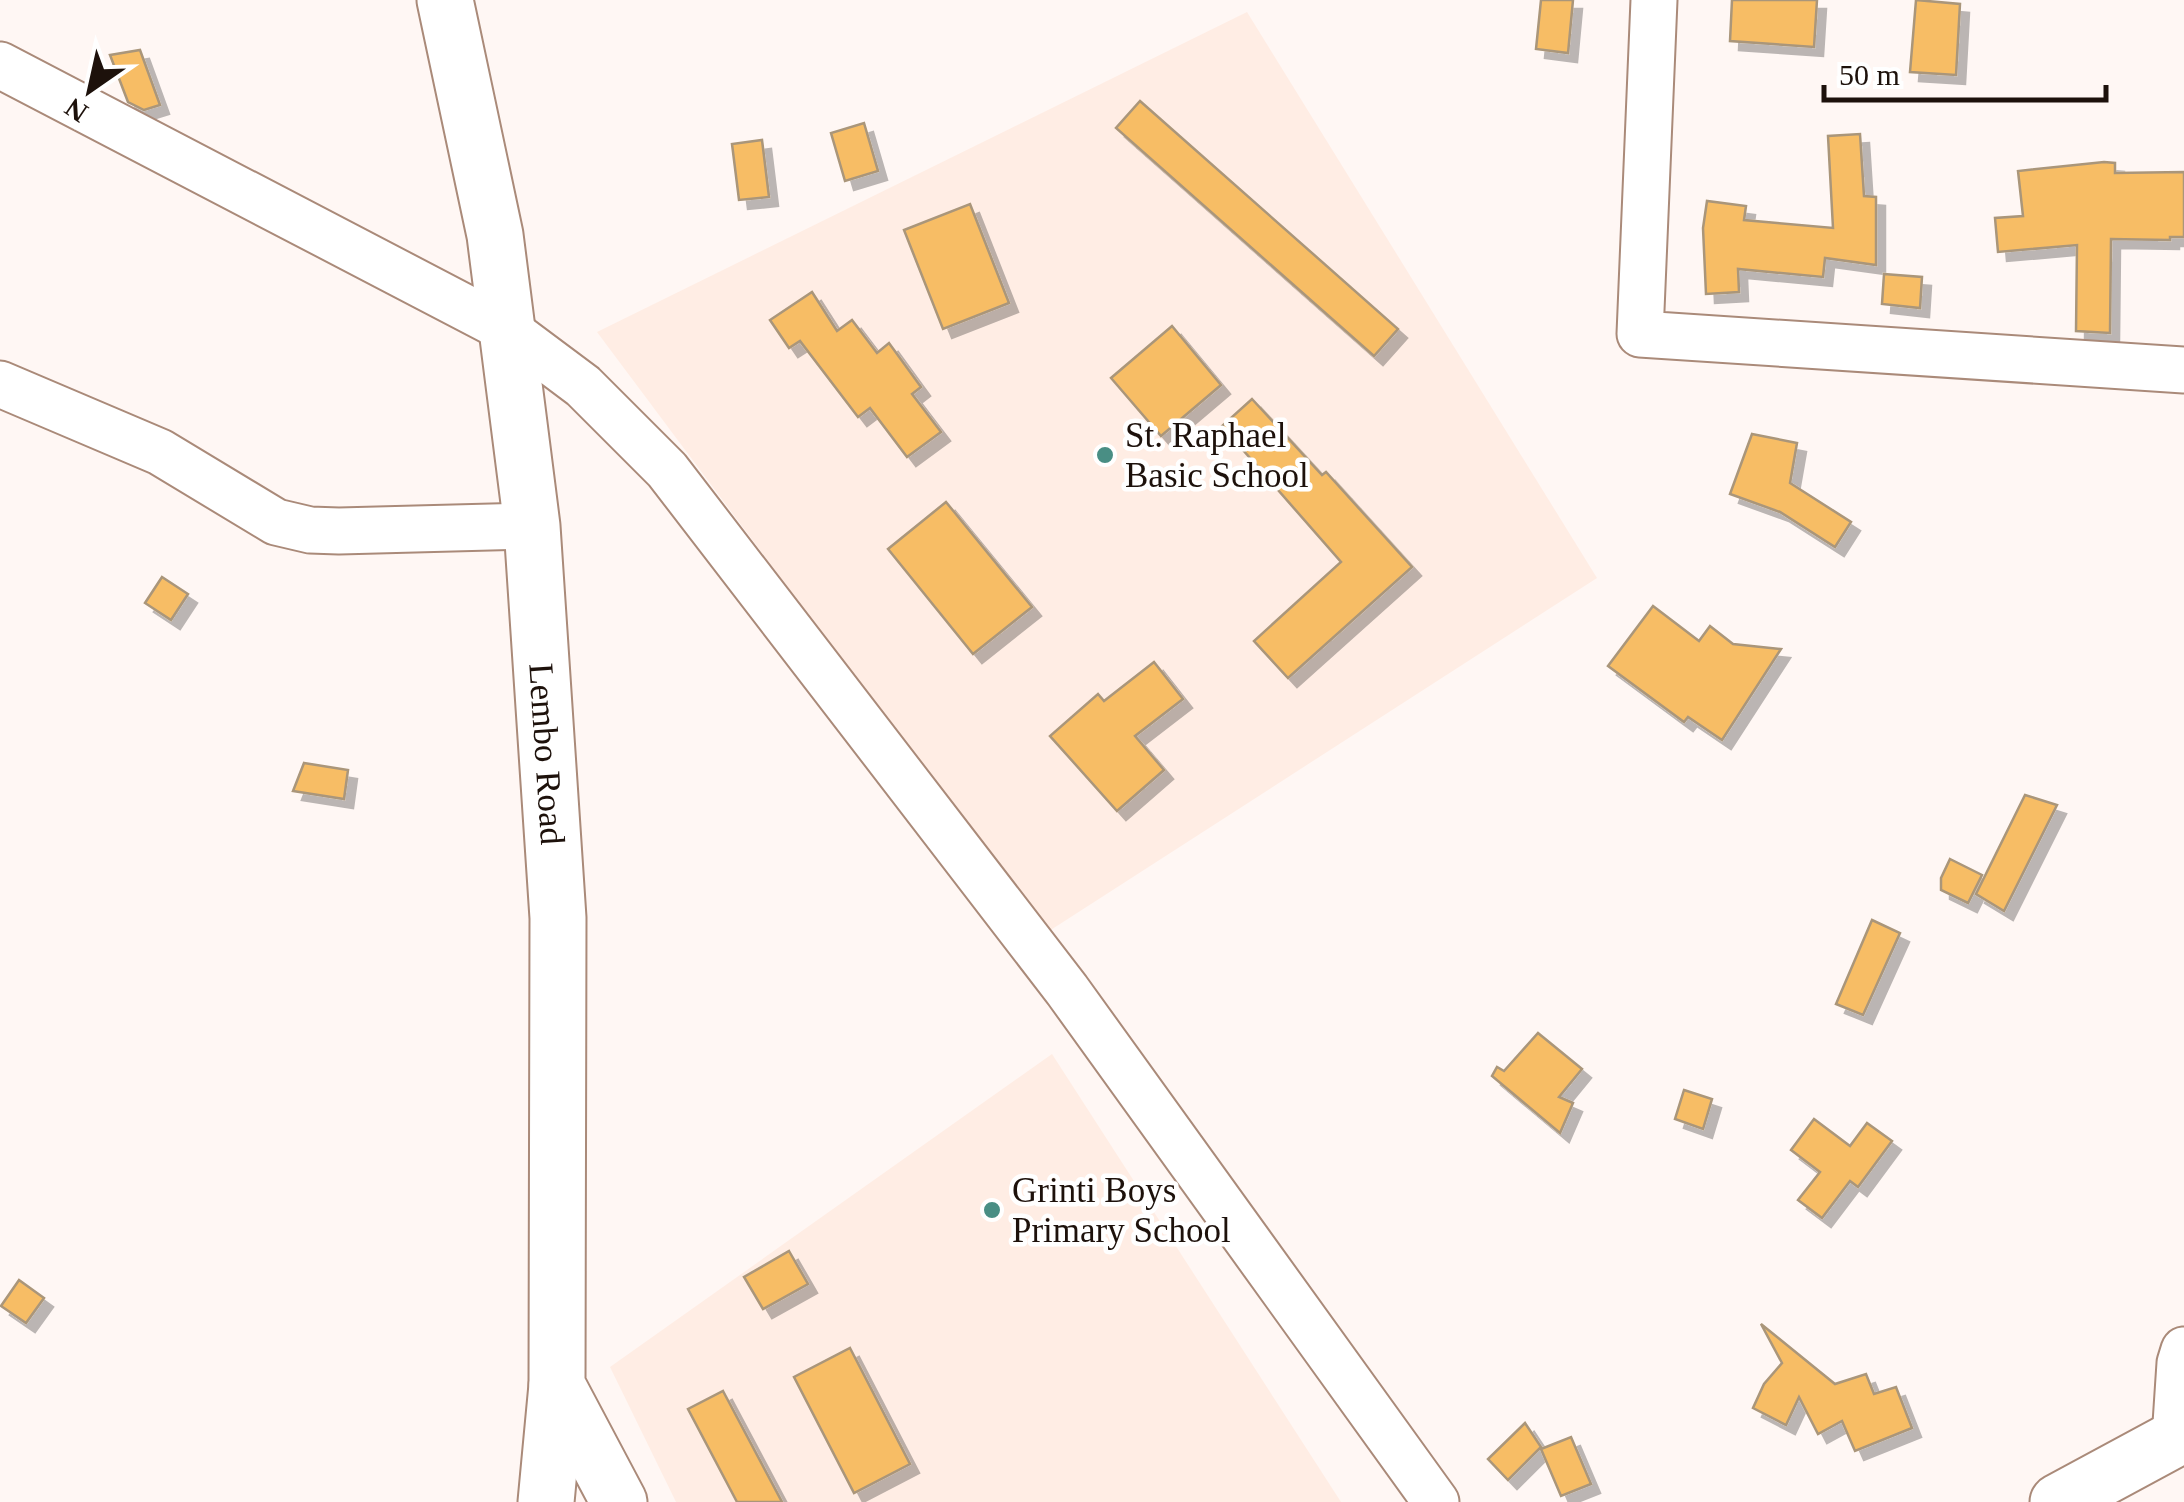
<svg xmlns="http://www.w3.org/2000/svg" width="2184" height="1502" font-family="Georgia,serif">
<defs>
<filter id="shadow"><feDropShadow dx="9" dy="9" stdDeviation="0" flood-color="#0004"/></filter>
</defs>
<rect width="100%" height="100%" fill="#fff7f4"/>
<g fill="#ffede4">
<path d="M 1247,12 L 1597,578 L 1046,933 L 597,332 Z"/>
<path d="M 1052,1054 L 1341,1502 L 676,1502 L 610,1367 Z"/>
</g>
<g fill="#f7bd65" stroke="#aa967a" stroke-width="2.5" filter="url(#shadow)">
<path d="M 1541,0 L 1573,0 L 1568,53 L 1536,49 Z"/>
<path d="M 1732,0 L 1817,0 L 1814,47 L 1730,41 Z"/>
<path d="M 1916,0 L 1960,4 L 1956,75 L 1910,72 Z"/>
<path d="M 140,50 L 160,105 L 144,110 L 128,102 L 110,55 Z"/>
<path d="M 1140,101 L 1398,329 L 1374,356 L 1116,128 Z"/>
<path d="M 864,123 L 878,171 L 845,181 L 831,133 Z"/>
<path d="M 1860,134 L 1864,196 L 1876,197 L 1876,265 L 1825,258 L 1823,277 L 1738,269 L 1739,292 L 1706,294 L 1703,228 L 1707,201 L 1746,206 L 1744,220 L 1833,228 L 1828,136 Z"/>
<path d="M 762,140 L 769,197 L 739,200 L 732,144 Z"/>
<path d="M 2104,162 L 2115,163 L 2115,173 L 2184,172 L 2184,237 L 2170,237 L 2170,240 L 2111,239 L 2110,333 L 2076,331 L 2077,245 L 1998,252 L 1995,218 L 2023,216 L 2018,171 Z"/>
<path d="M 970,204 L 1009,303 L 943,329 L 904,230 Z"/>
<path d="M 1884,274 L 1922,277 L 1920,308 L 1882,304 Z"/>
<path d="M 812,292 L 837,331 L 852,320 L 877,353 L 889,343 L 921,387 L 912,394 L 941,432 L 907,457 L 870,408 L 858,417 L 800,341 L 789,348 L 770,320 Z"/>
<path d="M 1172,326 L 1221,385 L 1161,436 L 1111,378 Z"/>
<path d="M 1252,399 L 1322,475 L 1326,472 L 1412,567 L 1288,678 L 1254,641 L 1341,562 L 1222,426 Z"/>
<path d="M 1752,434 L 1797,443 L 1790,483 L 1851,522 L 1835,547 L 1780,512 L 1730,494 Z"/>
<path d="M 946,502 L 1032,607 L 973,654 L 888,549 Z"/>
<path d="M 162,577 L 188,594 L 171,620 L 145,603 Z"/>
<path d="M 1653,606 L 1699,641 L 1710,626 L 1733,644 L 1781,649 L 1722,740 L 1688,717 L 1684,722 L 1608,666 Z"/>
<path d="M 1154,662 L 1183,699 L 1135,736 L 1164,770 L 1117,811 L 1050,736 L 1098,694 L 1104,701 Z"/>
<path d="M 304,763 L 348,770 L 344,799 L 293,791 Z"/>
<path d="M 2025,795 L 2057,805 L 2004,911 L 1976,894 Z"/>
<path d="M 1950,859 L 1982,875 L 1968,903 L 1941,890 L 1941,878 Z"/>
<path d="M 1872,920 L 1900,933 L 1863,1015 L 1836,1004 Z"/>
<path d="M 1538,1033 L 1582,1069 L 1559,1097 L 1573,1103 L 1560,1133 L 1492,1076 L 1497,1067 L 1504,1071 Z"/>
<path d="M 1684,1090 L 1712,1099 L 1703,1129 L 1675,1119 Z"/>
<path d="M 1814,1119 L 1850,1146 L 1867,1123 L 1892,1141 L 1858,1187 L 1850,1181 L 1822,1218 L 1798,1200 L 1820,1172 L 1791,1150 Z"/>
<path d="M 789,1251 L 808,1284 L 763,1309 L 744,1277 Z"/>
<path d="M 19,1280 L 44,1298 L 26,1323 L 1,1306 Z"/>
<path d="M 1761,1324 L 1835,1384 L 1866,1374 L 1874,1394 L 1896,1387 L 1912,1428 L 1855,1451 L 1842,1421 L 1818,1434 L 1799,1397 L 1786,1425 L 1753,1408 L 1764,1384 L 1782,1363 Z"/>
<path d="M 850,1348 L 910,1464 L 854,1493 L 794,1377 Z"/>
<path d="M 723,1391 L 782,1502 L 737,1502 L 688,1409 Z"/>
<path d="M 1525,1423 L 1541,1447 L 1508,1480 L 1488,1459 Z"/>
<path d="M 1571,1437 L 1591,1484 L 1561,1496 L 1541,1449 Z"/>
</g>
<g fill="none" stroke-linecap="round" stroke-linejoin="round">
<defs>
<g id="minor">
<path d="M 1654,0 L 1640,334 L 2184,370"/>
<path d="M 0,65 L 508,330 L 583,386 L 667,470 L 1067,990 L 1436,1502"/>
<path d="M 0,384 L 160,452 L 276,522 L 310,530 L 339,531 L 532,526"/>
<path d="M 2175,1439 L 2180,1363 L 2184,1350"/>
</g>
<g id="tertiary">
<path id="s1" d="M 445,0 L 495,235 L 532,526 L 558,918 L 557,1385 L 619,1502"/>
<path d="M 546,1502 L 557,1385"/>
<path d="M 2058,1502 L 2184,1434"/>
</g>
</defs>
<use href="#minor" stroke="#aa8a79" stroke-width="49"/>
<use href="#tertiary" stroke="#aa8a79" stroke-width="59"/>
<use href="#minor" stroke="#fff" stroke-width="45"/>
<use href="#tertiary" stroke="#fff" stroke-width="55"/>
</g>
<g fill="#498e84" stroke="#fff" stroke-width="4">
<circle cx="1105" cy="455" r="10"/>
<circle cx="992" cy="1210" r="10"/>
</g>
<g text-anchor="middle" stroke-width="9" stroke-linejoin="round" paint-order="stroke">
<g font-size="35" fill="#1d110b" stroke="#fff" text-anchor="start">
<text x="1125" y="447">St. Raphael<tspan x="1125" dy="40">Basic School</tspan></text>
<text x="1012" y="1202">Grinti Boys<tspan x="1012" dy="40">Primary School</tspan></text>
</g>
<g font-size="35" fill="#1d110b" stroke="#fff">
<text dy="12" stroke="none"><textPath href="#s1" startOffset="762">Lembo Road</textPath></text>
</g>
</g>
<g transform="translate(90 90) rotate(214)" stroke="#ffffff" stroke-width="8" paint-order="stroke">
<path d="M0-8L18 38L0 25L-18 38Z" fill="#1d110b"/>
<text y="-15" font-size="28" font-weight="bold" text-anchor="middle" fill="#1d110b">N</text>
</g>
<path d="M1824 85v15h282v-15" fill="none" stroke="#1d110b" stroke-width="5"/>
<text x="1839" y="85" font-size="30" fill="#1d110b" stroke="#ffffff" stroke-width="8" paint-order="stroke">50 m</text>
</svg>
